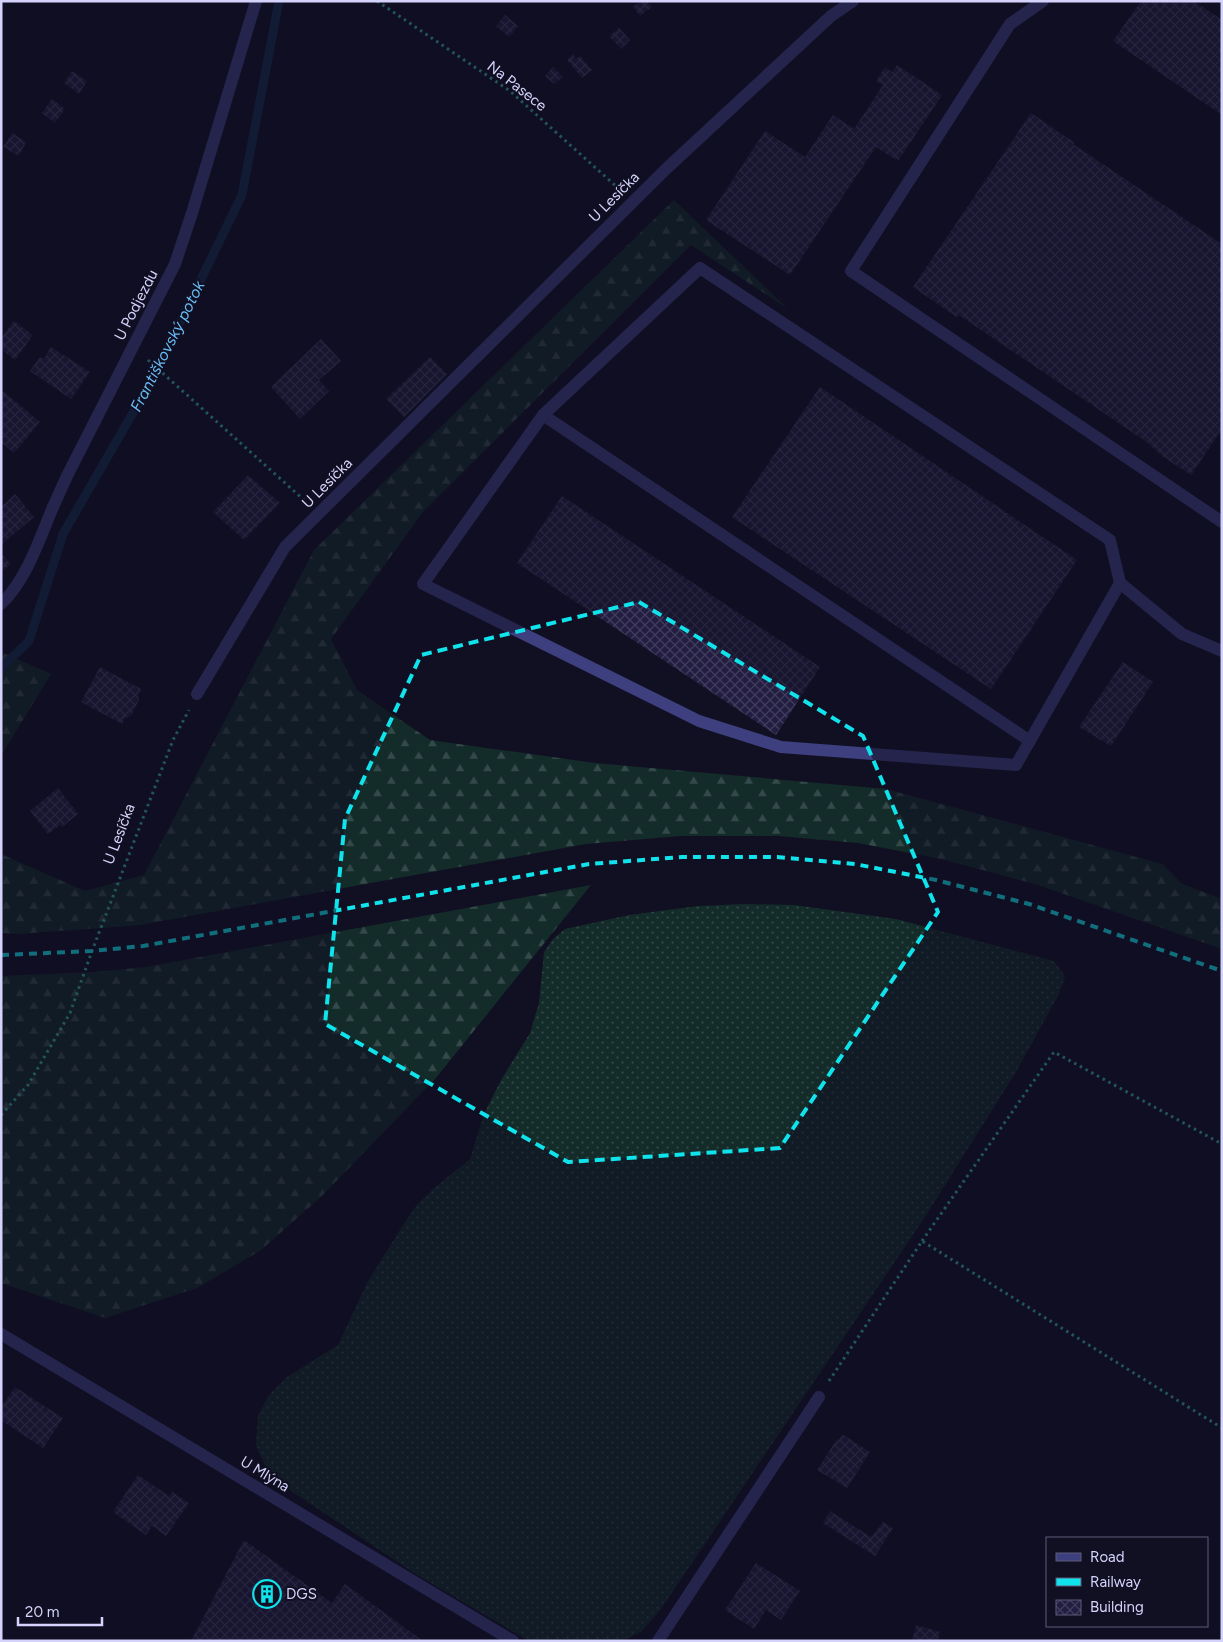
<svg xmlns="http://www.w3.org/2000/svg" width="1223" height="1642" font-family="Figtree,sans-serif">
<defs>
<pattern id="grass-dots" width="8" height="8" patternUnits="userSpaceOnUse" patternTransform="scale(1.25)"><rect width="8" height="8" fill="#132b29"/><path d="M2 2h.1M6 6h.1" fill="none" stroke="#344949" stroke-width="1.8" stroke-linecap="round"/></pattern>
<pattern id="forest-firs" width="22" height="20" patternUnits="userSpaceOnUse" patternTransform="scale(1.25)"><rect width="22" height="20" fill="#132b29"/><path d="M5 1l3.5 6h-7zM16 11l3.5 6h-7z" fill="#344949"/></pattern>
<pattern id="building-cross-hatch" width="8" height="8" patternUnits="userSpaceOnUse" patternTransform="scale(1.25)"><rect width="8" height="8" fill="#221d41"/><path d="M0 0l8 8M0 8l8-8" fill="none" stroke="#413d5d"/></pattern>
</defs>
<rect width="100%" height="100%" fill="#110f22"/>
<path fill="url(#grass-dots)" d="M 744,904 L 794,905 L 896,919 L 1054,961 L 1065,976 L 1059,994 L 1016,1072 L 925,1217 L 661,1609 L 641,1632 L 622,1641 L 529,1641 L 417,1575 L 270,1477 L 256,1445 L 258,1415 L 270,1394 L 287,1377 L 338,1345 L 367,1283 L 403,1225 L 416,1206 L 433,1189 L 470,1159 L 484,1114 L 501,1080 L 530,1033 L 539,1003 L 544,952 L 553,939 L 565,929 L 629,915 L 698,906 Z"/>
<g fill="url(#forest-firs)">
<path d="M 674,200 L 788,309 L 691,245 L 423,512 L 331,639 L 357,690 L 430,740 L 595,763 L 886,789 L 1162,864 L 1182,884 L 1222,899 L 1222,949 L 1035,884 L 941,859 L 858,843 L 778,836 L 681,836 L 586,844 L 140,925 L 19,934 L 1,933 L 1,854 L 85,891 L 144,875 L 314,550 Z"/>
<path d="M 1,652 L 51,674 L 1,756 Z"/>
<path d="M 591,885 L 436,1078 L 322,1196 L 260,1251 L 197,1288 L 105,1318 L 1,1283 L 1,976 L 93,972 L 146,967 Z"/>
</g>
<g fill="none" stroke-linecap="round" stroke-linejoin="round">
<path stroke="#122a48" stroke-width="9" d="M 1,668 L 29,641 L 63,534 L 153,378 L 242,195 L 279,1"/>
</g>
<g fill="url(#building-cross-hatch)">
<path d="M 641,1 L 647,1 L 652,7 L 640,16 L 633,7 Z"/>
<path d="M 1141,1 L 1194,1 L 1222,20 L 1222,115 L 1113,41 Z"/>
<path d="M 505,15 L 518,26 L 509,37 L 496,26 Z"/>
<path d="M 619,28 L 630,40 L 621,49 L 609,36 Z"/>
<path d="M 573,54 L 576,59 L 580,56 L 592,70 L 582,78 L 567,60 Z"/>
<path d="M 897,65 L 942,95 L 898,161 L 876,147 L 790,275 L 706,220 L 765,131 L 805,157 L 833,115 L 854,129 L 883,85 L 876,81 L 885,67 L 892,72 Z"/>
<path d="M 553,67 L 563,77 L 554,84 L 545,76 Z"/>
<path d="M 72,71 L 87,81 L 79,94 L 64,83 Z"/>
<path d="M 52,99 L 65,109 L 55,123 L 42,113 Z"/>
<path d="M 1031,113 L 1075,143 L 1073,144 L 1222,244 L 1222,429 L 1191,475 L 1162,456 L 1148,443 L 959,315 L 958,317 L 955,316 L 913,287 Z"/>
<path d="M 12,133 L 26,142 L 19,156 L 3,147 Z"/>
<path d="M 14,321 L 33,335 L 15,360 L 1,349 L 1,338 Z"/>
<path d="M 321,339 L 341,361 L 319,380 L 329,391 L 300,419 L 271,387 Z"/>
<path d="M 51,347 L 90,372 L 71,399 L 30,371 L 40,357 L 44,359 Z"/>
<path d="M 430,357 L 447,374 L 404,417 L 386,399 Z"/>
<path d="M 820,387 L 1077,560 L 991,689 L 732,517 Z"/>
<path d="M 3,391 L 40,422 L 14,453 L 1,442 L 1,394 Z"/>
<path d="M 248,475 L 280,503 L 244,540 L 213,512 Z"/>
<path d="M 15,494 L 34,517 L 1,545 L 1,507 Z"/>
<path d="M 562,496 L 820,667 L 776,735 L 517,563 Z"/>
<path d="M 1,553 L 11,564 L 1,572 Z"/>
<path d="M 1123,662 L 1153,682 L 1111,746 L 1079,727 Z"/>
<path d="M 100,667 L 141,689 L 138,695 L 139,700 L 131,716 L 125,718 L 122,724 L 81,702 Z"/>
<path d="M 58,788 L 78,814 L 62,827 L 60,825 L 48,834 L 30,811 Z"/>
<path d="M 15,1387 L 63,1418 L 43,1448 L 1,1420 L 1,1407 Z"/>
<path d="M 842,1434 L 870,1452 L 847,1488 L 817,1470 L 837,1439 L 839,1440 Z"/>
<path d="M 138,1475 L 169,1496 L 172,1492 L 189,1503 L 166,1536 L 152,1526 L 146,1535 L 113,1512 Z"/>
<path d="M 830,1511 L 871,1537 L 883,1522 L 893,1528 L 875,1556 L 823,1523 Z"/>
<path d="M 244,1540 L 332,1603 L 345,1584 L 423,1641 L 191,1641 Z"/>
<path d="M 756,1563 L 800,1591 L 781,1620 L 766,1610 L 754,1629 L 725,1610 Z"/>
<path d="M 916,1625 L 940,1632 L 938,1641 L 912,1641 Z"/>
</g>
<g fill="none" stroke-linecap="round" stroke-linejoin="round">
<g stroke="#37ac9e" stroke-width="3" stroke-dasharray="2.5 4" stroke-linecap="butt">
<path d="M 377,1 L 510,91 L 618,188"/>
<path d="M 148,360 L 304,500"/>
<path d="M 1,1115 L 28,1085 L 70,1013 L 92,951 L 173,740 L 189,710"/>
<path d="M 922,1241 L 1054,1052 L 1222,1144"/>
<path d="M 829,1381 L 922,1241 L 1222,1428"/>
</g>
<g stroke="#3d3f7e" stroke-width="12">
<path d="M 1043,1 L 1010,24 L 851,271 L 1222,522"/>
<path d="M 543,415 L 1030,741"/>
<path d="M 1120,583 L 1016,765 L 781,747 L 699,721 L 423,584 L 543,415 L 700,268 L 1110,540 L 1120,583 L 1182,634 L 1222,651"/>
<path d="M 1,604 C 27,579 39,540 53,507"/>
</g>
<g stroke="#3d3f7e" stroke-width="12">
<path d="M 53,507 L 67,476 L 175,264 L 192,213 L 256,1"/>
<path d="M 197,694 L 285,547 L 666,169 L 831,16 L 853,1"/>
<path d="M 1,1334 L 513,1641"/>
<path d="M 658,1641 L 819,1397"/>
</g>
<path stroke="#10e3eb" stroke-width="4" stroke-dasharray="8 6" stroke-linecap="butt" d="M 1,955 L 92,951 L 143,946 L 589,864 L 682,857 L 777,857 L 855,864 L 936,880 L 1029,904 L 1222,971"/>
</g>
<path d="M0 0H1223V1642H0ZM 639,602 L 863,736 L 938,912 L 780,1148 L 568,1162 L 325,1024 L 345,819 L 421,655 Z" fill="#110f22" fill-opacity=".55" fill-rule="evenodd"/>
<path fill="none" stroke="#10e3eb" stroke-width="4" stroke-dasharray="10 6" stroke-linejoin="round" d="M 639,602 L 863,736 L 938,912 L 780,1148 L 568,1162 L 325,1024 L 345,819 L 421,655 Z"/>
<defs>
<symbol id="building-ring" viewBox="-11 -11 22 22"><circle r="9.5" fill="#110f22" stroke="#10e3eb" stroke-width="1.5"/><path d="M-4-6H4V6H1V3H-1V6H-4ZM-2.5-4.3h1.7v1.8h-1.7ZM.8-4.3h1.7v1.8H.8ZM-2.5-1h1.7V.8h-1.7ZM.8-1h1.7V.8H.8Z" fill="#10e3eb"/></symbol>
</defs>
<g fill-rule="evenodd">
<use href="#building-ring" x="251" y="1578" width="32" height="32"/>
</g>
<g text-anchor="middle" stroke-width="4" stroke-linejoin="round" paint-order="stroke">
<g font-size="15" fill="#d5d3fc" stroke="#110f22">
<text transform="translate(517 86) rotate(38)" y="5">Na Pasece</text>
<text transform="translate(614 197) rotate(-45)" y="5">U Lesíčka</text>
<text transform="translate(136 305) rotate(-63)" y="5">U Podjezdu</text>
<text transform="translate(327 483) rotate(-45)" y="5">U Lesíčka</text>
<text transform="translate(119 834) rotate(-69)" y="5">U Lesíčka</text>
<text transform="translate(265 1474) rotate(31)" y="5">U Mlýna</text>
</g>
<g font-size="15" fill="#d5d3fc" stroke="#110f22" text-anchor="start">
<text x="286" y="1599">DGS</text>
</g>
<g font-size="16" font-style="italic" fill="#68bcf5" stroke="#110f22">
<text transform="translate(167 346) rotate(-63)" y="6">Františkovský potok</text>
</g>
</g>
<rect width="1223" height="1642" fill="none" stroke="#d5d3fc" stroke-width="5"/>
<rect x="1046" y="1537" width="162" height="90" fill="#110f22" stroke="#5f5d79"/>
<rect x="1056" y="1553" width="25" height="8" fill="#3d3f7e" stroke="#5f5d79"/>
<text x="1090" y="1562" font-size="15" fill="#d5d3fc">Road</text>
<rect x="1056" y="1578" width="25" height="8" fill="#10e3eb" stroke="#5f5d79"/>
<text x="1090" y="1587" font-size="15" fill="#d5d3fc">Railway</text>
<rect x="1056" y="1600" width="25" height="15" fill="url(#building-cross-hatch)" stroke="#5f5d79"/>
<text x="1090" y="1612" font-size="15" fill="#d5d3fc">Building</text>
<path d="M18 1617v8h84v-8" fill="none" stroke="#d5d3fc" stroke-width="2.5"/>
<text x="25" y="1617" font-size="15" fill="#d5d3fc" stroke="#110f22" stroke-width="4" paint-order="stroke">20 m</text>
</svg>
